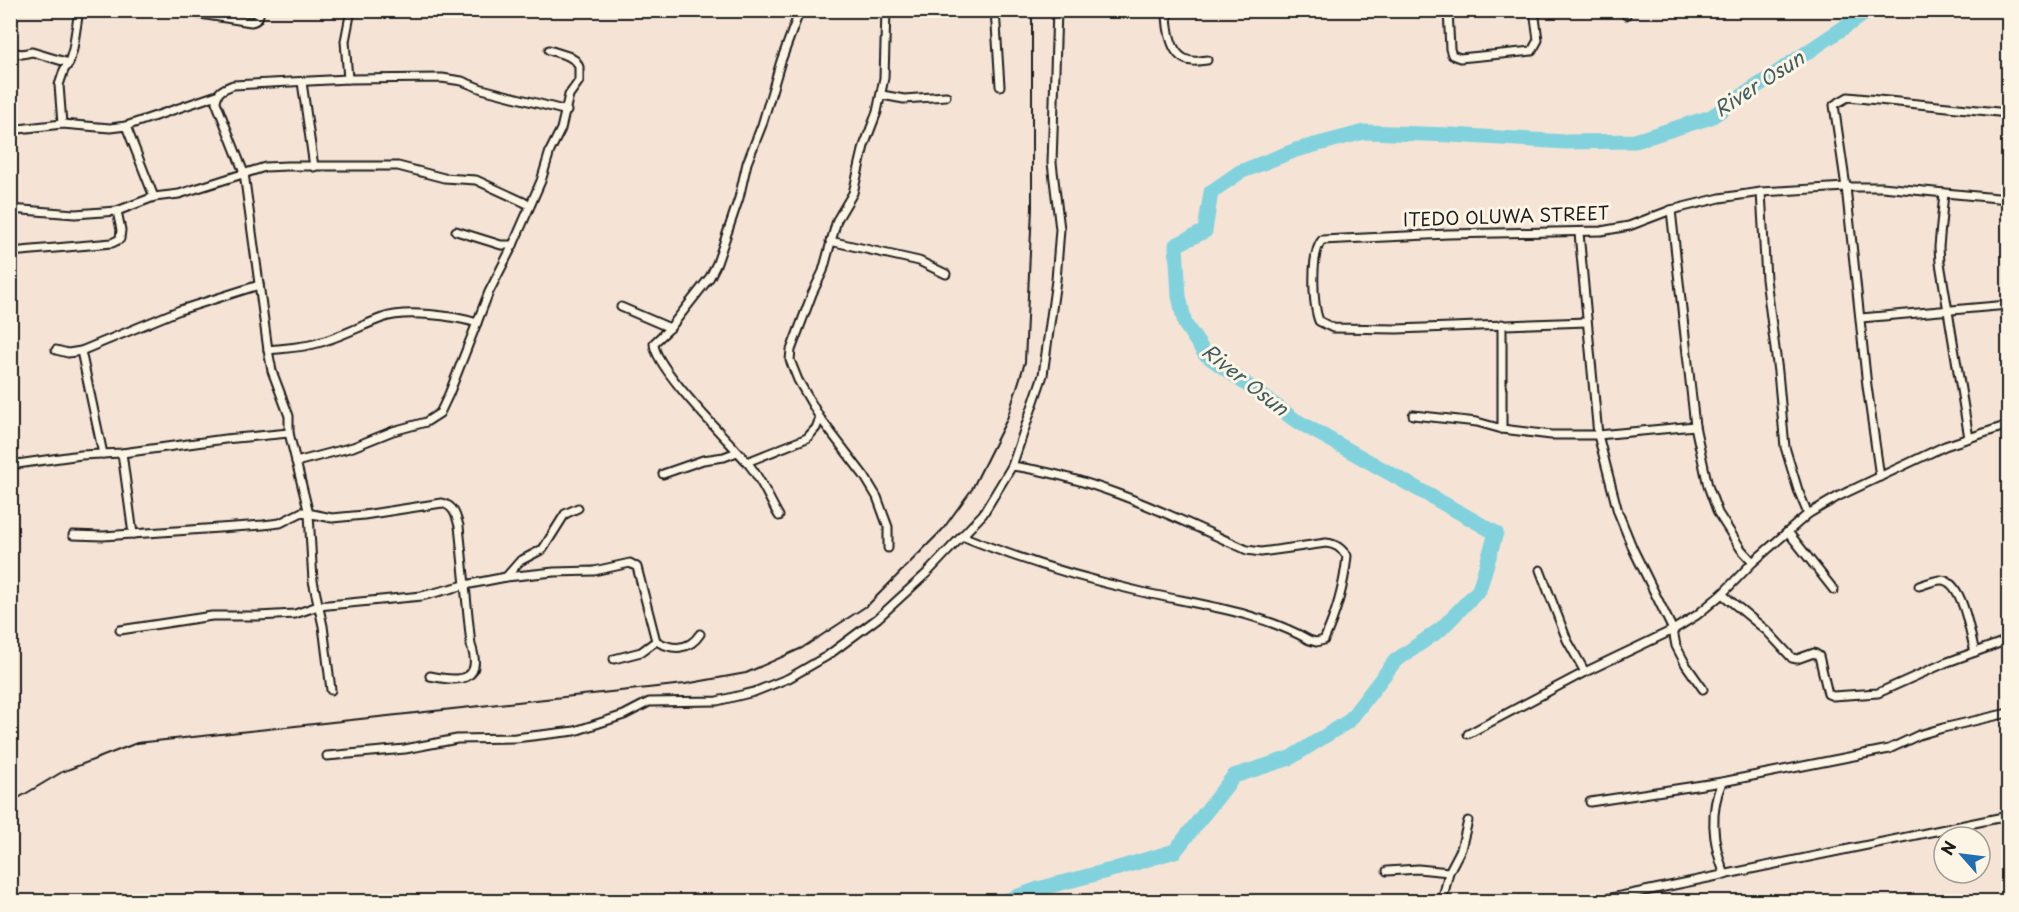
<svg xmlns="http://www.w3.org/2000/svg" width="2019" height="912" font-family="'Playpen Sans',sans-serif">
<rect width="100%" height="100%" fill="#f5e4d6"/>
<filter id="ink" filterUnits="userSpaceOnUse"><feTurbulence type="fractalNoise" baseFrequency=".0167" numOctaves="2"/><feDisplacementMap in="SourceGraphic" scale="12" xChannelSelector="R" yChannelSelector="G"/><feConvolveMatrix kernelMatrix="1 2 1 2 8 2 1 2 1" color-interpolation-filters="sRGB"/></filter>
<g filter="url(#ink)">
<g fill="none" stroke-linecap="round" stroke-linejoin="round">
<path stroke="#82d2dd" stroke-width="15" d="M 1002,902 L 1038,889 L 1115,869 L 1175,851 L 1234,776 L 1290,758 L 1349,721 L 1395,661 L 1441,629 L 1479,590 L 1496,533 L 1295,420 L 1205,354 L 1185,324 L 1179,296 L 1176,245 L 1205,231 L 1211,192 L 1240,172 L 1296,150 L 1364,132 L 1451,135 L 1566,142 L 1635,141 L 1711,117 L 1870,10"/>
<defs>
<g id="street">
<path d="M 175,10 L 251,22 C 258,21 259,17 260,10"/>
<path d="M 886,10 L 884,78 L 877,112 L 864,146 L 853,193 L 837,220 L 823,271 L 812,294 L 791,350 L 790,360 L 798,380 L 820,418 L 865,477 L 877,497 L 888,527 L 888,548"/>
<path d="M 995,10 L 1000,86"/>
<path d="M 1167,10 C 1167,27 1170,60 1193,61 C 1197,62 1203,60 1207,60"/>
<path d="M 1448,10 L 1450,49 L 1452,55 L 1460,58 L 1532,51 L 1538,40 L 1534,10"/>
<path d="M 1625,10 L 1626,15"/>
<path d="M 10,52 L 22,54 L 32,52 L 69,63"/>
<path d="M 348,79 L 345,41 L 351,10"/>
<path d="M 302,82 L 314,167"/>
<path d="M 882,95 L 904,99 L 946,96"/>
<path d="M 62,124 L 59,85 L 64,70 L 69,63 L 73,49 L 79,10"/>
<path d="M 126,126 L 217,95"/>
<path d="M 10,130 L 62,124 L 110,128 L 126,126 L 154,197"/>
<path d="M 1761,192 L 1766,279 L 1778,372 L 1785,447 L 1798,490 L 1808,514"/>
<path d="M 1944,193 L 1939,247 L 1940,263 L 1969,438"/>
<path d="M 10,209 L 75,214 L 117,211 L 154,197 L 179,194 L 265,167 L 287,166 L 398,166 L 444,178 L 476,180 L 530,205"/>
<path d="M 1671,210 L 1695,426 L 1708,486 L 1718,513 L 1741,549 L 1753,562"/>
<path d="M 456,231 L 501,245 L 513,245"/>
<path d="M 1579,233 L 1598,435 L 1618,512 L 1633,549 L 1673,630 L 1676,646 L 1686,665 L 1703,689"/>
<path d="M 830,241 L 919,261 L 946,274"/>
<path d="M 10,252 L 112,243 L 120,239 L 121,230 L 117,211"/>
<path d="M 621,307 L 670,328"/>
<path d="M 1861,318 L 2008,305"/>
<path d="M 1587,322 L 1397,329 L 1333,328 L 1319,321 C 1313,305 1310,254 1322,240 L 1448,234 L 1601,231 L 1629,226 L 1671,210 L 1720,198 L 1761,192 L 1846,187 L 1882,187 L 2008,199"/>
<path d="M 1502,324 L 1502,429"/>
<path d="M 56,350 L 68,353 L 81,351 L 180,310 L 259,285"/>
<path d="M 268,350 C 283,348 299,348 314,344 C 337,339 360,326 382,318 C 405,309 455,316 477,323"/>
<path d="M 81,351 L 103,454"/>
<path d="M 1413,415 L 1477,422 L 1502,429 L 1551,435 L 1598,435 L 1695,426"/>
<path d="M 122,453 L 133,534"/>
<path d="M 296,462 L 353,447 L 393,431 L 426,422 L 440,413 L 449,394 L 489,292 L 513,245 L 541,181 L 550,151 L 561,129 L 569,95 L 579,81 L 579,67 L 576,61 L 568,56 L 549,50"/>
<path d="M 747,462 L 807,438 L 816,428 L 820,418"/>
<path d="M 10,465 L 81,455 L 122,453 L 225,439 L 289,433"/>
<path d="M 663,474 L 703,460 L 724,457 L 737,452"/>
<path d="M 1880,477 L 1867,386 L 1846,187 L 1834,105 L 1848,97 L 2008,113"/>
<path d="M 779,516 C 769,499 760,476 746,461 C 728,440 653,366 654,343 L 670,328 L 710,277 L 717,263 L 739,198 L 747,163 L 762,125 L 781,61 L 800,10"/>
<path d="M 1788,532 L 1834,590"/>
<path d="M 73,535 L 103,536 L 263,525 L 280,523 L 302,512 L 332,518 L 364,515 L 442,503 C 454,506 456,515 459,526 L 471,645 C 484,683 458,682 430,676"/>
<path d="M 962,536 C 1020,560 1081,578 1142,592 C 1199,605 1258,611 1309,640 L 1316,642 L 1324,640 C 1337,612 1344,586 1347,556 C 1341,548 1336,544 1326,543 L 1261,552 L 1247,550 C 1172,516 1094,477 1012,466"/>
<path d="M 1540,570 L 1567,640 L 1585,672"/>
<path d="M 506,577 L 520,561 L 543,549 L 565,514 L 578,508"/>
<path d="M 1919,586 C 1926,584 1935,580 1941,580 C 1963,580 1970,635 1975,652"/>
<path d="M 1722,594 L 1767,631 L 1792,658 L 1797,659 L 1814,653 L 1819,656 L 1828,694 L 1833,696 L 1878,693 L 1945,663 L 2008,640"/>
<path d="M 120,630 L 212,616 L 258,616 L 295,614 L 318,606 L 422,596 L 465,585 L 506,577 L 554,572 L 594,571 L 630,563 L 637,567 L 656,641 C 672,650 689,651 700,634"/>
<path d="M 614,659 L 641,652 L 656,641"/>
<path d="M 331,690 L 323,626 L 313,581 L 309,514 L 289,433 L 289,416 L 272,371 L 268,350 L 244,173 L 216,102 C 217,91 223,89 233,85 L 348,79 L 442,78 L 462,81 L 482,89 L 567,111"/>
<path d="M 1468,734 L 1585,672 L 1673,630 L 1697,615 L 1722,594 L 1753,562 L 1808,514 L 1839,496 L 1945,446 L 2008,425"/>
<path d="M 327,756 L 405,749 L 457,739 L 515,738 L 575,731 L 624,715 L 649,702 L 717,701 L 754,692 L 789,678 L 827,656 L 878,618 L 927,573 L 983,514 L 1012,466 L 1043,375 L 1056,280 L 1060,229 L 1052,163 L 1057,10"/>
<path d="M 1722,782 C 1709,812 1713,845 1725,875"/>
<path d="M 1590,802 L 1722,782 L 1889,749 L 1919,735 L 1943,728 L 2008,713"/>
<path d="M 1387,871 L 1418,869 L 1449,872"/>
<path d="M 1442,902 L 1449,872 L 1461,849 L 1468,821"/>
<path d="M 1592,902 L 2008,816"/>
</g>
</defs>
<use href="#street" stroke="#1c1c1c" stroke-width="11"/>
<use href="#street" stroke="#fcf5e5" stroke-width="7"/>
<path stroke="#1c1c1c" stroke-width="2" d="M 10,803 L 62,772 L 137,743 L 685,684 L 746,673 L 802,648 L 868,605 L 943,529 L 972,489 L 1007,419 L 1025,362 L 1032,208 L 1032,10"/>
</g>
</g>
<g text-anchor="middle" stroke-width="6" stroke-linejoin="round" paint-order="stroke">
<g font-size="18" fill="#1c1c1c" stroke="#fcf5e5">
<text transform="translate(1506 217) rotate(-2)" y="6">ITEDO OLUWA STREET</text>
</g>
<g font-size="20" font-style="italic" fill="#405c60" stroke="#fcf5e5">
<text transform="translate(1759 84) rotate(-33)" y="7">River Osun</text>
<text transform="translate(1245 380) rotate(38)" y="7">River Osun</text>
</g>
</g>
<rect width="2019" height="912" fill="none" stroke="#fcf5e5" stroke-width="36"/>
<rect x="18" y="18" width="1983" height="876" fill="none" stroke="#1c1c1c" stroke-width="2" filter="url(#ink)"/>
<g transform="translate(1962 855) rotate(298)"><circle r="28" fill="#fcf5e5" stroke="#a29e95" stroke-width="1.5"/>
<path d="M0-4.5L10 22L0 15L-10 22Z" fill="#1f6fb2"/>
<text y="-9" font-size="16" font-weight="bold" text-anchor="middle" fill="#1c1c1c">N</text>
</g>
</svg>
